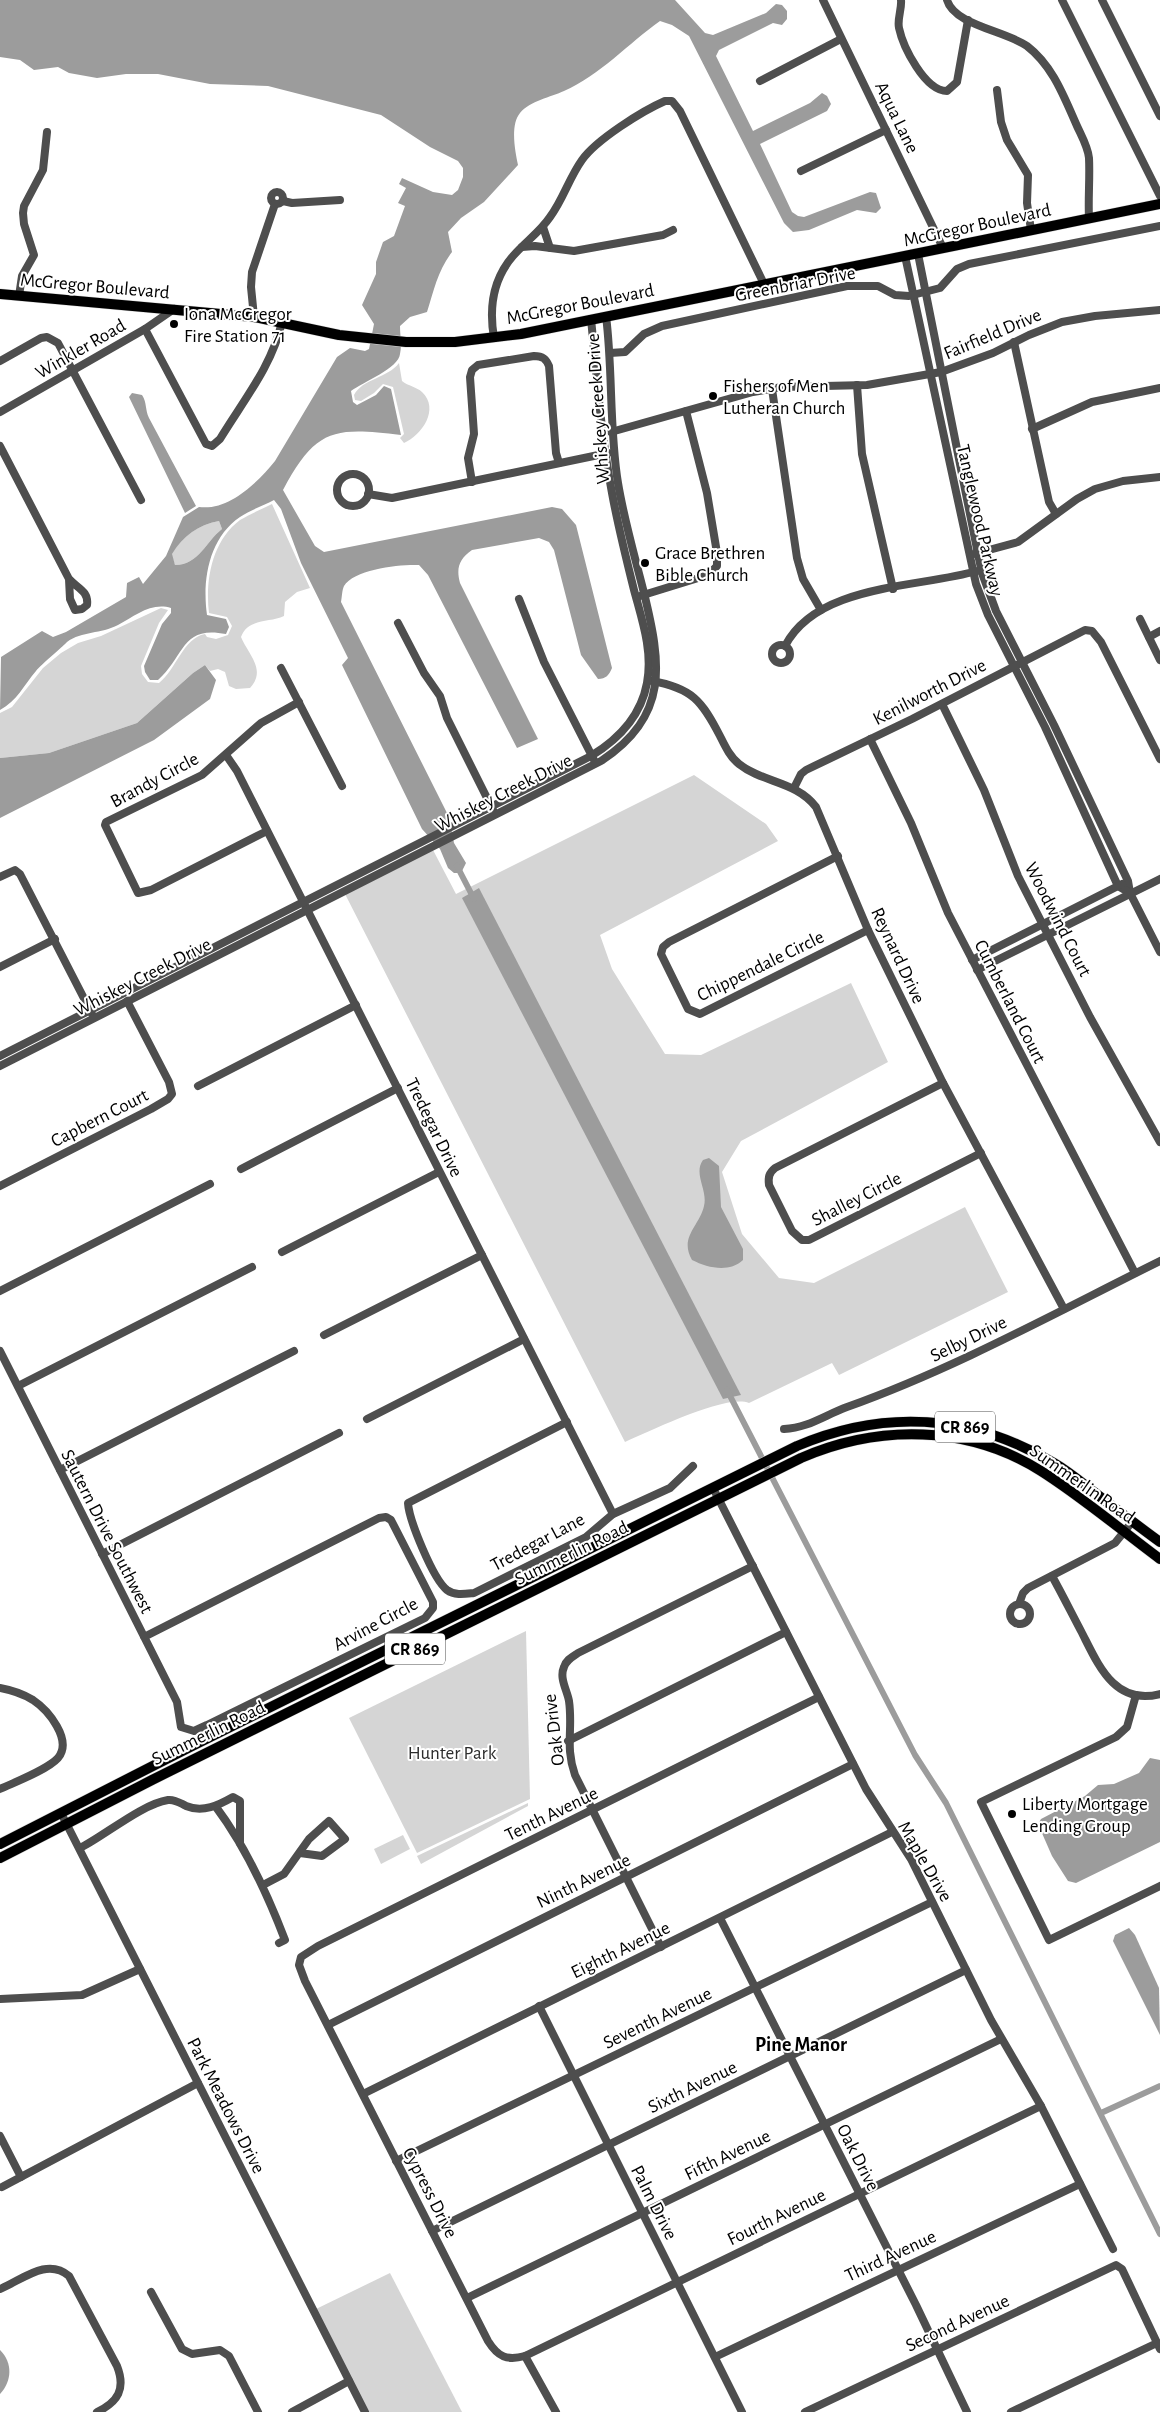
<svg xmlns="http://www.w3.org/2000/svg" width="1160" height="2412" font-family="'Alegreya Sans',sans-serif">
<rect width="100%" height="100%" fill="#fff"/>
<g fill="#d5d5d5">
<path d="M 399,363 L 402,381 C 408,386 417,387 422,392 C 440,409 422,435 404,443 L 400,438 L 404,434 L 393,387 L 383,384 L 374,393 L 361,401 L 355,400 L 354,395 C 362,379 388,378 399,363 Z"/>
<path d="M 272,504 L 310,588 L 297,592 L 285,602 L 284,616 C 269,623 248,618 241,637 C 248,654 267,670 250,688 L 236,689 L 229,686 L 225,672 L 218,669 L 210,671 L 205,665 L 193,673 L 137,723 L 49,753 L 0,758 L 0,713 L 12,707 L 43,668 L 61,653 L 78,643 L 101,636 L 161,608 L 168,610 L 159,623 L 141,666 L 142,674 L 148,682 L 159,683 C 176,670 183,638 205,634 L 207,637 L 216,639 L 228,635 L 232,626 L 227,617 L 209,613 C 205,580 212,541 240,520 C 250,514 262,509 272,504 Z"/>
<path d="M 219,521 L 222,529 C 206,541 199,565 175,565 L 171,554 C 183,536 198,525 219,521 Z"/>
<path d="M 694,775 L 766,824 L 778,841 L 600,935 L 612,969 L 665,1054 L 701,1055 L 851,983 L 888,1062 L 741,1141 L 722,1172 L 742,1234 L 779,1278 L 814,1283 L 965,1207 L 1008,1292 L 839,1375 L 832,1363 L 749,1403 C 725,1394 651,1431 625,1442 L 345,894 L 433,850 L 456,894 Z"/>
<path d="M 526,1631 L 530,1799 L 417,1853 L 349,1718 Z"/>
<path d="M 528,1803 L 528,1806 L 421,1864 L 417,1856 Z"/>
<path d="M 403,1835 L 410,1849 L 381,1864 L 374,1849 Z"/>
<path d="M 390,2273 L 462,2412 L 368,2412 L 316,2309 Z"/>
</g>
<g fill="#9c9c9c" fill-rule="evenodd">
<path d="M 0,0 L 675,0 L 705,33 L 713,35 L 766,13 L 776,4 L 782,5 L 787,11 L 787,19 L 782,25 L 773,23 L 719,50 L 716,56 L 753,131 L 810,103 L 822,93 L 827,96 L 831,104 L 827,111 L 760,144 L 792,212 L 798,216 L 804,217 L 870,192 L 876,193 L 881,208 L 876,213 L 857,210 L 809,230 L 793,232 L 784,223 L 689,36 L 672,25 L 660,21 C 629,43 599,76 564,91 C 551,97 530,101 520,113 C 510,125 515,151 518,165 L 484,202 L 461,218 L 448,232 L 452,252 C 438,270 434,290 427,312 L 410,317 L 400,326 C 400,335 402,345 400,354 C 399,368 363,382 351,391 L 353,402 L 357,405 L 376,395 L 384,386 L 391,389 L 401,435 C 334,427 316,428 283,490 L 315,546 L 324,552 L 552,507 L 562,509 L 576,525 L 612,668 C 609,675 606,679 598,679 L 581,655 L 554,550 L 549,542 L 539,538 L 472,550 C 459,559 456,568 460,583 L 538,739 L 517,748 L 428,575 L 419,565 C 401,564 354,569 344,586 C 342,590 342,597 341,602 L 449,817 L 454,843 L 466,863 L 461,873 L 454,873 L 448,868 L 440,849 L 422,829 L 342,665 L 348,658 L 301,563 L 281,509 L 274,500 C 263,506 250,510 240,517 C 209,538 202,580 207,615 L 226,619 L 229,627 L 226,634 C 181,625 185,656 158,680 L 150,680 L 145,672 L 144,666 L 162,624 L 171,613 L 171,608 C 151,602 135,616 118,625 C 101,634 82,631 67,642 C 60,649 42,664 36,671 C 24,685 17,701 0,710 L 1,657 L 42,631 L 53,637 L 66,632 L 126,597 L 127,583 L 139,577 L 143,584 L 166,556 L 183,517 L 199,507 C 229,511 258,482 275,461 L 337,357 L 350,348 L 365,351 L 369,349 L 374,324 L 362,305 L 376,274 L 376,262 L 383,242 L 394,236 L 405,206 L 398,203 L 406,188 L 399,184 L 402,178 L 433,192 L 452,195 L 458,190 L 463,177 L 463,168 L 458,161 L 430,147 L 381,115 L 268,86 L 210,84 L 158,74 L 126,74 L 97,78 L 69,73 L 58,67 L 34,70 L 20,60 L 0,57 ZM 219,521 L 222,529 C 206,541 199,565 175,565 L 172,554 C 183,536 198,525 219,521 Z"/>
<path d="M 132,393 L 142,395 C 147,402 145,410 149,418 L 196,506 L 185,513 L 129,397 Z"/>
<path d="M 205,665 L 216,680 L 210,699 L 154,740 L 0,818 L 0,758 L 49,753 L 137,723 L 193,673 Z"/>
<path d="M 479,888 L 741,1395 L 723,1399 L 462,898 Z"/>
<path d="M 709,1158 L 719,1166 L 721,1207 L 743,1249 L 743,1260 C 729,1273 708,1268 692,1260 C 679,1237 699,1227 704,1206 C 708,1190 693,1174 703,1160 Z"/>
<path d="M 1150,1758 L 1160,1760 L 1160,1842 L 1076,1883 L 1068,1881 L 1052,1856 L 1038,1824 L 1041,1819 L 1085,1796 L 1098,1785 L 1114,1784 L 1139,1773 Z"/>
<path d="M 1129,1928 L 1135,1935 L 1159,1988 L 1160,2035 L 1113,1941 L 1115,1935 Z"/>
<path d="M 0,2350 C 13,2363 12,2381 0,2394 Z"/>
</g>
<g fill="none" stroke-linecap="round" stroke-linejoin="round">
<g stroke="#9c9c9c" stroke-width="6">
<path d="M 457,866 L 474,899"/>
<path d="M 727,1390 L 915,1755 L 946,1803 L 1160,2234"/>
<path d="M 1101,2113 L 1160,2086"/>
</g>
<defs>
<g id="major">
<path d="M 0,294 L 254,317 L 339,335 L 406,342 L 455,342 L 521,334 L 1160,204"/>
<path d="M 0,1844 L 192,1746 L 797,1446 C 884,1409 971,1414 1054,1463 C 1068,1471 1081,1482 1094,1492 C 1116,1509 1138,1526 1160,1542"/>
<path d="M 0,1858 L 152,1780 L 801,1458 C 879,1424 968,1425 1041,1471 C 1082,1497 1121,1530 1160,1559"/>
</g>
</defs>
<use href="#major" stroke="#dbdbdb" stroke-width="11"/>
<g stroke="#4e4e4e" stroke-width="8">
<path d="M 823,0 L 943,248"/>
<path d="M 901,0 C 902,9 897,19 899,28 C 903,47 925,91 947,91 L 957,82 L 968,20"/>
<path d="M 947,0 C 954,25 1006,31 1027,46 C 1053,66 1064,97 1077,126 C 1081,135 1088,147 1089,158 C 1090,178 1088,198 1089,219"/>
<path d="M 1062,0 L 1160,196"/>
<path d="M 1102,0 L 1160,116"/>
<path d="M 760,81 L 841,39"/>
<path d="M 997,90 L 1001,122 L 1007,140 L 1028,175 L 1027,203 L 1031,230"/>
<path d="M 801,171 L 886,130"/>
<circle cx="277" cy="198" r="6"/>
<path d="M 283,201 L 292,203 L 340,200"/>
<path d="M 543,227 L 550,248"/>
<path d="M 522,247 L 535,246 L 574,251 L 663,235 L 673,230"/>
<path d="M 918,254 L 978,554 L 982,573 L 996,611 L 1054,725 L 1128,881 L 1130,893 L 1160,952"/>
<path d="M 905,256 L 976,584 L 988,615 L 1045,727 L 1118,886 L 1130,893"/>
<path d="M 19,296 L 22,276 L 34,255 L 24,224 L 23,213 L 24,206 L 43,170 L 47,132"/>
<path d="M 254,317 L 251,287 L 252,272 L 275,204"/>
<path d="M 145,329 L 206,444 L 212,446 L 220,439 C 243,401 272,366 282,322"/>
<path d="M 494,338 C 489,309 493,279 513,256 C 525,242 540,232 550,217 C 563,200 569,178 582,160 C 596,140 642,111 665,101 L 672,101 L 680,111 L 764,284"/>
<path d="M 1014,342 L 1049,502 L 1056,514"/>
<path d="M 610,353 L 625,352 L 644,334 L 662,326 L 847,286 L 878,286 L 895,295 L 909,296 L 940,288 L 957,269 L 969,264 L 1160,226"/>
<path d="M 0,361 L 41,338 L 47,337 L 58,343 L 141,500"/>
<path d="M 857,385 L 862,454 L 893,589"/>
<path d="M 772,389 L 797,558 L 803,579 L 821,610"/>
<path d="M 0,412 L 145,329 L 174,309"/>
<path d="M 1032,429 L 1092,402 L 1160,388"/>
<path d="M 611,432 L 753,392 L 782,387 L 867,385 L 941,372 L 993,353 L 1029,335 L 1062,322 L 1095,316 L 1160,310"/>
<path d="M 0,446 L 69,579 C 77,588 89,591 87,605 L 82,609 L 75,610 L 70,599 L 69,579"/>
<circle cx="353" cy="490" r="16"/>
<path d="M 472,482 L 468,458 L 474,434 L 470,377 L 472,370 L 478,365 L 534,356 C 543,356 546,359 549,366 L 556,453 L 559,463"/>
<path d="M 368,494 L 392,498 L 608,453"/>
<path d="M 974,554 L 1018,542 L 1077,499 L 1095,489 L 1123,481 L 1160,477"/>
<path d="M 640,596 L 708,575 L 717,566 L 717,553 L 707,493 L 686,411"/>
<path d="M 519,599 L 544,662 L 594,760"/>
<path d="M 1140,619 L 1160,660"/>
<path d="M 398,623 L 424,673 L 440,696 L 447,718 L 493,810"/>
<path d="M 1149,637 L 1160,631"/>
<circle cx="781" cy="654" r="9"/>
<path d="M 785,646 C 817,584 917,588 977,571"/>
<path d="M 281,668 L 342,786"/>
<path d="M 652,681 C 692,688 702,701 720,736 C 725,746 730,757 739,764 C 763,783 796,781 816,807 L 868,930 L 943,1083 L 1064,1309"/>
<path d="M 942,704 L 984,790 L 1018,876 L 1090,1017 L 1160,1142"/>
<path d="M 870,739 L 911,823 L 948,913 L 1135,1273"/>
<path d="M 226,755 L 237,771 L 613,1514"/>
<path d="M 794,788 L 801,774 L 806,770 L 912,719 L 1085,630 L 1092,631 L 1101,642 L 1160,759"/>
<path d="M 267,831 L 151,890 L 138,893 L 105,825 L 106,822 L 202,775 L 261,723 L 299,702"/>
<path d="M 838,856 L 669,942 L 663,947 L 661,954 L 688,1009 L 700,1014 L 868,930"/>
<path d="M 0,877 L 15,870 L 20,874 L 92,1014"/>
<path d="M 972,960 L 1122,884"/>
<path d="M 0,967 L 55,939"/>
<path d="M 977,970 L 1160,879"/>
<path d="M 0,1056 L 591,756 C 619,739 641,716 647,683 C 653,651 642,620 634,590 C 626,558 618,526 612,493 C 601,435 597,378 591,319"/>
<path d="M 0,1066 L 601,761 C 670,716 661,663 644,593 C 635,557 624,520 618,483 C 609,428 613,371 606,316"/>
<path d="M 943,1083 L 775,1168 C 769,1173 768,1177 769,1185 L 792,1231 L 802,1240 L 809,1240 L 981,1153"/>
<path d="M 198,1086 L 356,1005"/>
<path d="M 241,1169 L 398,1088"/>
<path d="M 0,1186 L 151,1109 L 168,1099 L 172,1094 L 169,1082 L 127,1001"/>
<path d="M 282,1252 L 439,1172"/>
<path d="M 0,1291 L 210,1184"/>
<path d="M 324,1335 L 482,1255"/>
<path d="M 0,1351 L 177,1702 L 181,1727 L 194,1731 L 207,1725 L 425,1618 L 433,1608 L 433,1602 L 391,1520 L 386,1517 L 379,1518 L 144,1637"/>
<path d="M 18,1386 L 252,1267"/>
<path d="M 367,1419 L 524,1339"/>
<path d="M 567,1422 L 408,1503 C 409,1520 433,1579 447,1590 C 455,1596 465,1594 474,1593 L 586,1537 L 613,1514 L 670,1488 L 693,1466"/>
<path d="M 784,1429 C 808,1428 825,1415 847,1407 C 956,1368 1057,1312 1160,1261"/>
<path d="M 60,1470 L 294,1351"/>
<path d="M 713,1488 L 866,1789 L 911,1859 L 991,2020 L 1041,2106 L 1113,2249"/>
<path d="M 102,1554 L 339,1433"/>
<path d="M 1052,1576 C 1062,1594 1071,1612 1081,1631 C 1098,1664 1114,1706 1160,1694"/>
<path d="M 1019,1604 L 1023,1593 L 1028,1588 L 1115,1543 L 1132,1522"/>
<circle cx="1020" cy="1614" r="10"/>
<path d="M 0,1688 C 11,1690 23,1694 33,1700 C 48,1710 73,1740 58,1758 C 47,1770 15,1782 0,1789"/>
<path d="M 1136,1695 L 1127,1727 L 1116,1737 L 981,1802 L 1049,1940 L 1160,1886"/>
<path d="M 819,1697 L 318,1946 L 301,1957 L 299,1965 L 305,1981 L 488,2341 C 498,2357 507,2361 525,2356 L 1041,2106"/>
<path d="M 568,1741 L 786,1632"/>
<path d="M 216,1807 C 246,1847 267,1893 285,1940 L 279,1943"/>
<path d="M 61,1813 L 365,2412"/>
<path d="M 80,1848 C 104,1836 142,1804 168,1800 C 175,1799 180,1803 186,1806 C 203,1813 219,1805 233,1797 L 240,1801 L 240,1843"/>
<path d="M 263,1885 L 284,1874 L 309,1839 L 329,1821 L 345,1839 L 322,1856 L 300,1853"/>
<path d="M 720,1918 L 916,2305 L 967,2412"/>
<path d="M 661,1947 L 575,1775 C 565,1747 573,1729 569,1701 C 567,1690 559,1678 564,1667 C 566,1660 572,1657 578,1653 L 753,1566"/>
<path d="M 0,1999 L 82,1995 L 140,1969"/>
<path d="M 539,2006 L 742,2412"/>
<path d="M 328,2025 L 853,1764"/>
<path d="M 363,2094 L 892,1832"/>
<path d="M 0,2136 L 21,2177"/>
<path d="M 396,2161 L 932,1902"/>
<path d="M 2,2187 L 198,2083"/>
<path d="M 432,2231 L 966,1970"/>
<path d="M 0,2289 C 22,2280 47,2257 69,2276 L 117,2366 C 126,2389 118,2402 97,2412"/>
<path d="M 151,2292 L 182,2349 L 192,2354 L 220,2350 L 229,2356 L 258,2412"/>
<path d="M 467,2298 L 1001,2039"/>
<path d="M 525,2356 L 556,2412"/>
<path d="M 715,2357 L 1080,2184"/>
<path d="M 292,2412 L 349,2381"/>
<path d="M 805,2412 L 1116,2265 L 1122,2269 L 1160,2349"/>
<path d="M 1011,2412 L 1157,2343"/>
</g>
<use href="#major" stroke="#000" stroke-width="10"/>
</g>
<g fill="#000" stroke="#fff" stroke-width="2">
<circle cx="174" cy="324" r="5"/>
<circle cx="713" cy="396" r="5"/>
<circle cx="645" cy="563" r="5"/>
<circle cx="1012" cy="1814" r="5"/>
</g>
<g text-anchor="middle" stroke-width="4" stroke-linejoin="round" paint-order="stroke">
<g fill="#fff" stroke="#4c4c4c" stroke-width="1">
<rect x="935" y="1411.5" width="60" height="31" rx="4"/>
<rect x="385" y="1633.5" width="60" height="31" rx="4"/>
</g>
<g font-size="18" font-weight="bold" fill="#000">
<text x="965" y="1433">CR 869</text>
<text x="415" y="1655">CR 869</text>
</g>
<g font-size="19" fill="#000" stroke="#fff">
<text transform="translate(898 117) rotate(64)" y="7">Aqua Lane</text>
<text transform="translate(977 224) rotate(-12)" y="7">McGregor Boulevard</text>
<text transform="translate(795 283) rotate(-11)" y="7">Greenbriar Drive</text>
<text transform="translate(95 285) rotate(5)" y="7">McGregor Boulevard</text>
<text transform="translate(580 303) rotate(-11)" y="7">McGregor Boulevard</text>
<text transform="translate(992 333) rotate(-23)" y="7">Fairfield Drive</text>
<text transform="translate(80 348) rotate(-30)" y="7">Winkler Road</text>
<text transform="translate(597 409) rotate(-94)" y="7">Whiskey Creek Drive</text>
<text transform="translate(981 520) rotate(77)" y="7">Tanglewood Parkway</text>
<text transform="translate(929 691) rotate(-27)" y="7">Kenilworth Drive</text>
<text transform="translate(154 779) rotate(-28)" y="7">Brandy Circle</text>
<text transform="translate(503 792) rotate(-27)" y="7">Whiskey Creek Drive</text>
<text transform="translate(1059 919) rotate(63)" y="7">Woodwind Court</text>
<text transform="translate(899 955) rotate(65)" y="7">Reynard Drive</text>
<text transform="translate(760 965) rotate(-26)" y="7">Chippendale Circle</text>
<text transform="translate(142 976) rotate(-27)" y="7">Whiskey Creek Drive</text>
<text transform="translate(1011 1001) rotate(63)" y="7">Cumberland Court</text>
<text transform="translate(99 1117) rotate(-27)" y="7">Capbern Court</text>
<text transform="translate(435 1127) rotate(64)" y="7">Tredegar Drive</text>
<text transform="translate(856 1198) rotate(-27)" y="7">Shalley Circle</text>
<text transform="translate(968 1338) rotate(-26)" y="7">Selby Drive</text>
<text transform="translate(1083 1483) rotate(35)" y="7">Summerlin Road</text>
<text transform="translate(108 1531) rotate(63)" y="7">Sautern Drive Southwest</text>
<text transform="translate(537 1541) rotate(-28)" y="7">Tredegar Lane</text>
<text transform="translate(571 1552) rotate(-26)" y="7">Summerlin Road</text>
<text transform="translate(375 1623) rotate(-28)" y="7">Arvine Circle</text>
<text transform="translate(553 1730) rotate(-97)" y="7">Oak Drive</text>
<text transform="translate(208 1732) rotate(-26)" y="7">Summerlin Road</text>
<text transform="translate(551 1813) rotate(-26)" y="7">Tenth Avenue</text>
<text transform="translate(926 1861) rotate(60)" y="7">Maple Drive</text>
<text transform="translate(583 1880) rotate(-26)" y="7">Ninth Avenue</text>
<text transform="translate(620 1949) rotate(-26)" y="7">Eighth Avenue</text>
<text transform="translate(657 2017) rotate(-26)" y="7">Seventh Avenue</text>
<text transform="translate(692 2086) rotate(-26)" y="7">Sixth Avenue</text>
<text transform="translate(227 2105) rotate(63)" y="7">Park Meadows Drive</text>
<text transform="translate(727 2154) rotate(-26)" y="7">Fifth Avenue</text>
<text transform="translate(859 2157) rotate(63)" y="7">Oak Drive</text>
<text transform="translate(431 2192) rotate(63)" y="7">Cypress Drive</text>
<text transform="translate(655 2202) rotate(63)" y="7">Palm Drive</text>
<text transform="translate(776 2216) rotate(-26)" y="7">Fourth Avenue</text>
<text transform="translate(890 2255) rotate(-25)" y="7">Third Avenue</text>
<text transform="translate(957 2322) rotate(-25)" y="7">Second Avenue</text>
</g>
<g font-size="19" fill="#000" stroke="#fff" text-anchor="start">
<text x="184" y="320">Iona McGregor<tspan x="184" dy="22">Fire Station 71</tspan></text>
<text x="723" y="392">Fishers of Men<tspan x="723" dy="22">Lutheran Church</tspan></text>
<text x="655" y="559">Grace Brethren<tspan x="655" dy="22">Bible Church</tspan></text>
<text x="1022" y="1810">Liberty Mortgage<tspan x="1022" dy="22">Lending Group</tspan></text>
</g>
<g font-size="19" fill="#2c2c2c" stroke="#fff">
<text x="452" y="1759">Hunter Park</text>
</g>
<g font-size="20" font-weight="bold" fill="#000" stroke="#fff">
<text x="801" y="2051">Pine Manor</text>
</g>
</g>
</svg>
